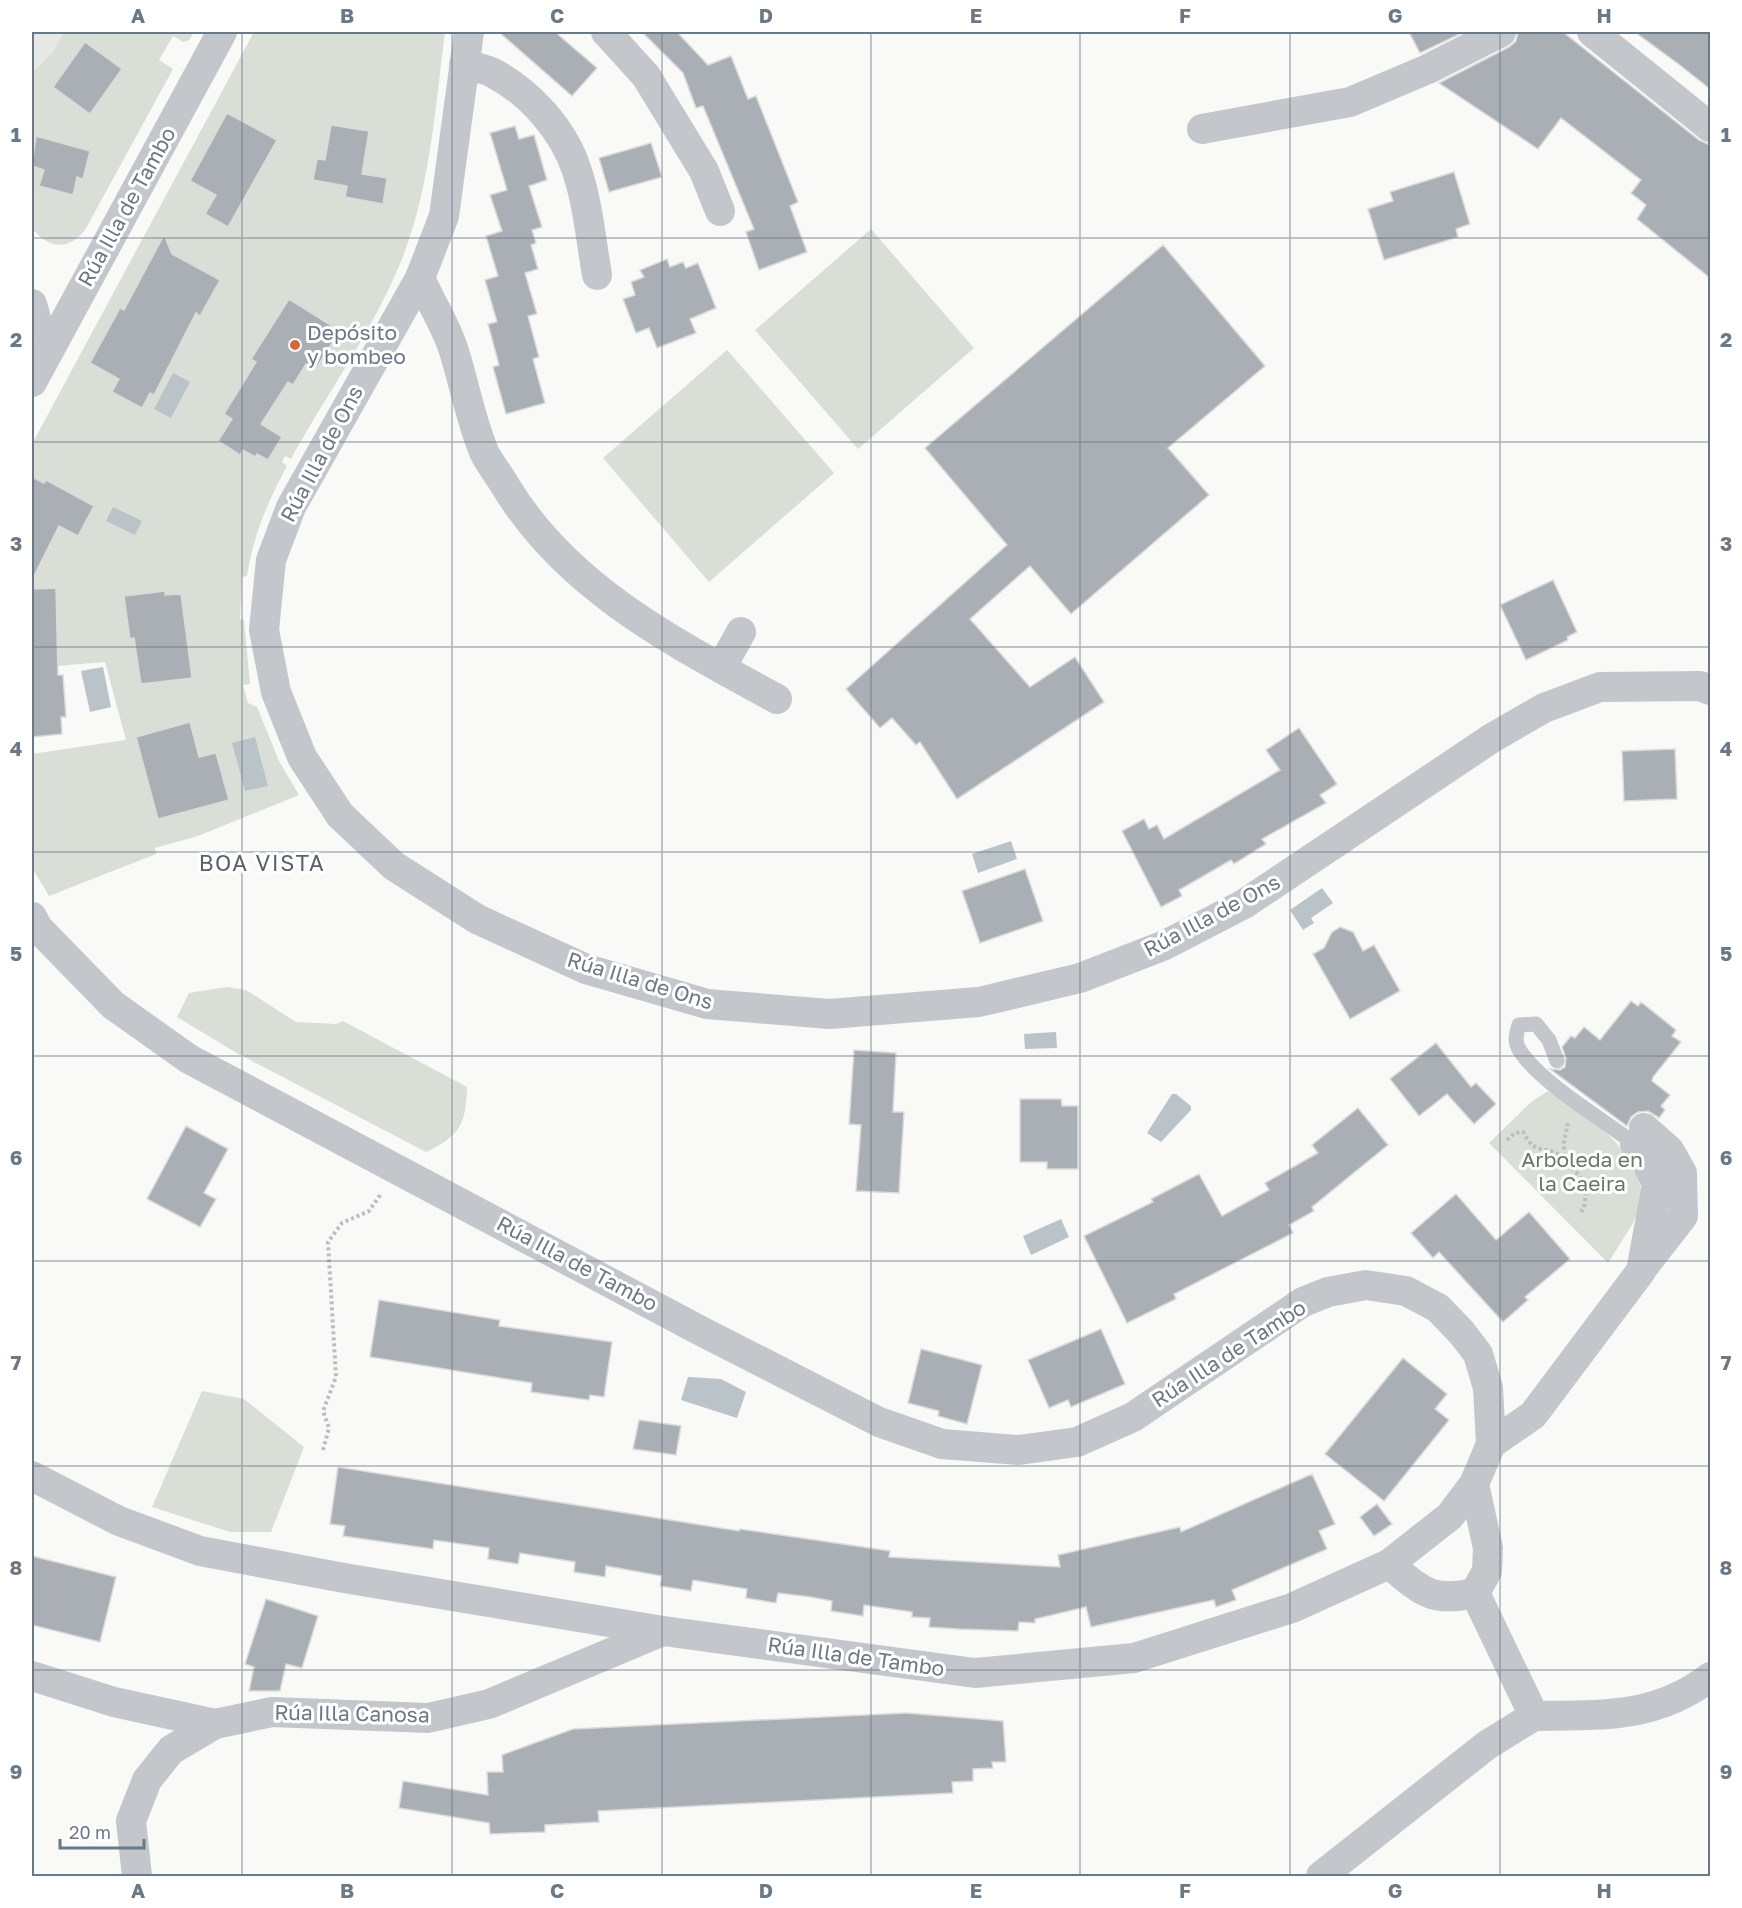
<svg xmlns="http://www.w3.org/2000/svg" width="1742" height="1908" font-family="'Golos Text',sans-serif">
<rect width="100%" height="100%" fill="#f9f9f7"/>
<path fill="#e7e8e7" d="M 32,32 L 64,32 L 52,53 L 32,72 Z"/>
<g fill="#d9ded7">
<path d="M 64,32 L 194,32 L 189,40 L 183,42 L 173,36 L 159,60 L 173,69 L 85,230 C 67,252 48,248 32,228 L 32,72 L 52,53 Z"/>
<path d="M 254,32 L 445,32 C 435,109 430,191 400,264 C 371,333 327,394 291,459 L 285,456 L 282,462 L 287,466 C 268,501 253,536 247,576 L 242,577 L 240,619 L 244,620 L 250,684 L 243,685 L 248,703 L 257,707 L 279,761 L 299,795 L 198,836 L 155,848 L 156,854 L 49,896 L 32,868 L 32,754 L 126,740 L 105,662 L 32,668 L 32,444 Z"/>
<path d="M 871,229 L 974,348 L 858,449 L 755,330 Z"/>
<path d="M 727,350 L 834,473 L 709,582 L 603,458 Z"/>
<path d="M 227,987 L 246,990 L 296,1022 L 336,1024 L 343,1021 L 467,1087 C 466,1124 460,1136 426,1152 L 235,1052 L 177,1017 L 189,993 Z"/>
<path d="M 1548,1091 C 1578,1109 1612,1132 1631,1162 C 1638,1172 1640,1187 1644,1198 L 1632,1225 L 1608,1263 L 1489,1143 L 1531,1102 Z"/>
<path d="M 202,1391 L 244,1399 L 304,1447 L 271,1532 L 230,1532 L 152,1507 Z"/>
</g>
<g fill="#bac3c8">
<path d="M 173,373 L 190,382 L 171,418 L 154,409 Z"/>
<path d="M 113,507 L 142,521 L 135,535 L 106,521 Z"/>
<path d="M 103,667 L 111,707 L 90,712 L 81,671 Z"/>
<path d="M 255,737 L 268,786 L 245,791 L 232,743 Z"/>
<path d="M 1011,841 L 1017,859 L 978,873 L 972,854 Z"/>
<path d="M 1322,888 L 1333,903 L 1311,918 L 1314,923 L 1303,930 L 1290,910 Z"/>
<path d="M 1056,1032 L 1057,1048 L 1025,1049 L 1024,1034 Z"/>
<path d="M 1172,1094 L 1176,1094 L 1191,1106 L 1191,1110 L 1161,1142 L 1147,1133 Z"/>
<path d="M 1061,1219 L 1069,1237 L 1031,1255 L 1023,1236 Z"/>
<path d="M 688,1377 L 721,1379 L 746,1392 L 737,1418 L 681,1400 Z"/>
</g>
<g fill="#a9afb5" stroke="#dbdbd9" stroke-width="1.5">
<path d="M 499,32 L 555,32 L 597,68 L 572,96 Z"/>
<path d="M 642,32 L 677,32 L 708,65 L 731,56 L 748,99 L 756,96 L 798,202 L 790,206 L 807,252 L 759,270 L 746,232 L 754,229 L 703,106 L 696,108 L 683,73 Z"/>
<path d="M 1409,32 L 1464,32 L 1420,53 Z"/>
<path d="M 1518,32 L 1563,32 L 1699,140 L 1710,145 L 1710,278 L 1637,219 L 1646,205 L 1631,193 L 1641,180 L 1561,118 L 1538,149 L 1439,83 L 1509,47 L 1516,41 Z"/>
<path d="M 1635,32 L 1710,32 L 1710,89 L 1681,66 Z"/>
<path d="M 85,42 L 122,69 L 90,114 L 53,87 Z"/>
<path d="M 227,113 L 277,140 L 228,227 L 205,214 L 216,195 L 190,181 Z"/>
<path d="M 331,125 L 369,131 L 362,174 L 387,178 L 383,204 L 345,197 L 347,186 L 313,180 L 317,159 L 325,160 Z"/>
<path d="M 515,126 L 519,139 L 534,135 L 547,180 L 529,186 L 542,227 L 532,230 L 536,243 L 531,245 L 538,269 L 525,273 L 537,314 L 528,316 L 539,357 L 533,359 L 545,403 L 506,414 L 493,367 L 499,365 L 488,324 L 497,322 L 485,280 L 498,276 L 486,236 L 502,231 L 490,195 L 507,190 L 490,133 Z"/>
<path d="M 36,136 L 90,151 L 83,179 L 77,177 L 73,195 L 39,186 L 44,170 L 32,166 Z"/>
<path d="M 651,143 L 662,177 L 609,192 L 599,158 Z"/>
<path d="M 1454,172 L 1470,224 L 1456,229 L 1458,237 L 1384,260 L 1368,209 L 1393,201 L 1390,192 Z"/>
<path d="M 164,235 L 172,254 L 220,280 L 200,316 L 196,313 L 154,395 L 150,393 L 142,408 L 112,392 L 119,379 L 90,363 L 120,308 L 124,310 Z"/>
<path d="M 1163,245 L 1265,366 L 1168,448 L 1209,495 L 1071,614 L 1030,566 L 970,619 L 1030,687 L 1075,657 L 1104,702 L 957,799 L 920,742 L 916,745 L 892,718 L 880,728 L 846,689 L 1007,545 L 925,448 Z"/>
<path d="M 667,259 L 670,267 L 683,262 L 686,268 L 698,263 L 716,308 L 690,319 L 696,333 L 657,348 L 649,328 L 636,333 L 623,299 L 635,295 L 631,282 L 644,277 L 640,270 Z"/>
<path d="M 289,299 L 340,331 L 315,370 L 306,364 L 293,385 L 288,382 L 261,424 L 282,437 L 268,460 L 257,454 L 255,457 L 243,450 L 240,455 L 218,441 L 232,419 L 224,414 L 256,362 L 251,359 Z"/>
<path d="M 32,477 L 44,483 L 46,480 L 94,506 L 78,536 L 59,526 L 32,580 Z"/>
<path d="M 1553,580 L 1577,632 L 1567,637 L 1568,640 L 1526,660 L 1500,605 Z"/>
<path d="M 56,588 L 58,675 L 63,675 L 66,717 L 61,717 L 62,734 L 32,737 L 32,589 Z"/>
<path d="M 165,591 L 165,595 L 181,594 L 192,678 L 141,684 L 134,638 L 130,639 L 124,596 Z"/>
<path d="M 190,722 L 199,757 L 216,753 L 229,800 L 158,819 L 136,737 Z"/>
<path d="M 1299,728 L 1337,784 L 1320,795 L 1326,803 L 1262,839 L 1266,844 L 1234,864 L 1231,860 L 1179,890 L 1182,896 L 1161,907 L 1122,831 L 1144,819 L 1149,829 L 1157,825 L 1164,839 L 1280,770 L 1266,750 Z"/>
<path d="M 1675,749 L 1677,799 L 1624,801 L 1622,751 Z"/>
<path d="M 1025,869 L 1043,921 L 980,943 L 962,891 Z"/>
<path d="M 1340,927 L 1353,932 L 1363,951 L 1374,945 L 1400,991 L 1350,1019 L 1313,954 L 1324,948 L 1332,932 Z"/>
<path d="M 1631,1001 L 1638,1006 L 1641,1002 L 1676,1030 L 1672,1036 L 1681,1042 L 1653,1077 L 1652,1081 L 1670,1095 L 1661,1106 L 1665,1110 L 1659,1118 L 1648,1111 L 1638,1112 L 1631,1117 L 1627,1126 L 1550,1069 L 1560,1070 L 1565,1067 L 1566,1058 L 1562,1047 L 1571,1036 L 1575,1038 L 1584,1027 L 1600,1040 Z"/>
<path d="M 1436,1043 L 1471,1087 L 1476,1083 L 1496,1104 L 1474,1124 L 1447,1094 L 1419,1116 L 1390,1079 Z"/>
<path d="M 854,1050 L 896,1053 L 893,1112 L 904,1112 L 899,1193 L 856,1191 L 861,1125 L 849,1124 Z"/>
<path d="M 1020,1099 L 1061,1099 L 1062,1106 L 1078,1106 L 1078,1169 L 1047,1169 L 1047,1162 L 1020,1162 Z"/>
<path d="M 1358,1108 L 1388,1145 L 1312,1207 L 1314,1211 L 1289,1225 L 1293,1233 L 1174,1294 L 1176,1299 L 1127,1323 L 1084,1236 L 1153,1202 L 1151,1199 L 1199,1174 L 1222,1216 L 1269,1190 L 1265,1183 L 1318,1153 L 1312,1145 Z"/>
<path d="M 186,1126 L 228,1149 L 204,1193 L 216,1199 L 200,1227 L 147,1199 Z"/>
<path d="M 1456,1194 L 1496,1240 L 1529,1212 L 1570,1259 L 1525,1297 L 1528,1300 L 1503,1322 L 1439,1252 L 1433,1258 L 1411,1233 Z"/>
<path d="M 379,1300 L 500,1320 L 499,1326 L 612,1342 L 604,1397 L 590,1395 L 589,1400 L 531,1392 L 532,1383 L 370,1357 Z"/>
<path d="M 1101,1329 L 1125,1384 L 1071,1407 L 1068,1400 L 1049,1408 L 1028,1360 Z"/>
<path d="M 921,1349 L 982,1365 L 967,1424 L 938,1416 L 939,1411 L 908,1403 Z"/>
<path d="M 1403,1358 L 1447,1394 L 1435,1409 L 1449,1420 L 1384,1501 L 1325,1454 Z"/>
<path d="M 639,1420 L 681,1426 L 676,1455 L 633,1449 Z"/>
<path d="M 338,1467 L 739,1531 L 740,1529 L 890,1551 L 889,1557 L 1060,1567 L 1058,1555 L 1180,1527 L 1181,1532 L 1312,1474 L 1335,1524 L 1319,1531 L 1327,1549 L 1232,1590 L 1236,1600 L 1216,1607 L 1214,1600 L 1091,1627 L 1086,1607 L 1035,1619 L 1035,1623 L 1019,1622 L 1018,1631 L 958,1629 L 929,1627 L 930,1618 L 912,1617 L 912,1612 L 864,1605 L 863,1616 L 831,1611 L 832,1601 L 811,1597 L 778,1593 L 776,1603 L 746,1598 L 747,1589 L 693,1580 L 691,1591 L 660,1586 L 662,1576 L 606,1566 L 605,1577 L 574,1572 L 575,1562 L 520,1553 L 518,1564 L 488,1559 L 489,1548 L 434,1540 L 433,1549 L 343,1536 L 345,1526 L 330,1524 Z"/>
<path d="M 1377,1504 L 1392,1524 L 1374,1536 L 1360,1517 Z"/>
<path d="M 32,1556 L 116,1577 L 100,1642 L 32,1625 Z"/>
<path d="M 266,1599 L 318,1616 L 302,1668 L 286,1664 L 280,1691 L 249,1691 L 254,1667 L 245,1664 Z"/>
<path d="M 906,1713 L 1003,1721 L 1006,1762 L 992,1762 L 993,1768 L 973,1769 L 973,1781 L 952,1782 L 953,1793 L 598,1811 L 599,1822 L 545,1825 L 545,1832 L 490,1834 L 489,1823 L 399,1808 L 403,1781 L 488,1795 L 487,1772 L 503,1772 L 502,1755 L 573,1729 Z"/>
</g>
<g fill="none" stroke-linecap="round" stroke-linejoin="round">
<g stroke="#bbbec0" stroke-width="4" stroke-dasharray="3 3" stroke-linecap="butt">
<path d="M 1568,1123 L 1564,1141 L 1564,1158 L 1587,1185 L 1584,1208 L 1580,1213"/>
<path d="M 1507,1140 L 1515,1133 L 1523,1132 C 1536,1158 1546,1143 1563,1158"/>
<path d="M 323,1450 L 329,1428 L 323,1411 L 336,1377 L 328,1242 L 342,1223 L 369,1211 L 381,1194"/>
</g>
<path stroke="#c3c6ca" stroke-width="15" d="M 1557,1061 L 1549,1040 L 1536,1024 L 1519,1025 C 1516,1034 1514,1042 1520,1051 C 1542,1084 1602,1119 1635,1144"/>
<g stroke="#c3c6ca" stroke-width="30">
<path d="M 469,32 L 444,216 L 420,278 L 291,507 L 271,560 L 264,630 L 276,692 L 302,757 L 340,815 L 394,866 L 477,919 L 586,969 L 707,1004 L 829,1014 L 979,1002 L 1080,978 L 1165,945 L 1244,904 L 1492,738 L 1544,708 L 1600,687 L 1700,686 L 1710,690"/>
<path d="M 606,32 L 646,76 L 704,171 L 720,211"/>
<path d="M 1592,32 L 1710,127"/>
<path d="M 464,65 C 473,67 483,68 491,72 C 529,91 564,130 577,171 C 588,204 591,240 597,275"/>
<path d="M 1202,129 L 1350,102 L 1428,69 L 1501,32"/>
<path d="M 420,278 C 430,301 445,324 453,348 C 464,382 470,418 484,452 C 490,464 499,475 506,487 C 568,589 675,643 777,699"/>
<path d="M 32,304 L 46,355"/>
<path d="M 32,382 L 222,32"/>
<path d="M 721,668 L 741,632"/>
<path d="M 32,917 L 38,928 L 113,1005 L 189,1059 L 699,1330 L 879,1422 L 942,1444 L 1019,1450 L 1077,1442 L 1133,1417 L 1303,1302 L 1328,1292 L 1366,1285 L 1406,1291 L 1438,1308 L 1462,1333 L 1478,1354 L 1488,1388 L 1491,1444 L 1474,1484 L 1450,1516 L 1389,1564 L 1292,1608 L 1134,1658 L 975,1673 L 663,1631 L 344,1578 L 200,1551 L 119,1521 L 32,1476"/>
<path d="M 1644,1128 L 1669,1150 L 1682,1173 L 1683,1216 L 1644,1266"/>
<path d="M 1491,1444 L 1533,1415 L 1641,1271 L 1657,1185 L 1641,1149 L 1635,1144"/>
<path d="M 1389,1564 C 1422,1591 1430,1603 1475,1593 L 1487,1571 L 1488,1548 L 1474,1484"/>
<path d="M 1475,1593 L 1534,1716"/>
<path d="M 32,1676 L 114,1702 L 215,1724"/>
<path d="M 1534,1716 C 1600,1715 1656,1719 1710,1677"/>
<path d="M 137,1876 L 131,1821 L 147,1780 L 171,1750 L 215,1724 L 272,1712 L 428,1718 L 489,1704 L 663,1631"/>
<path d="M 1321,1876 L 1487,1745 L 1534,1716"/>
</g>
</g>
<path fill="none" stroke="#6b7885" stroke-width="1.5" stroke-opacity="0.55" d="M 242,32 L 242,1876M 452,32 L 452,1876M 662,32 L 662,1876M 871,32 L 871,1876M 1080,32 L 1080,1876M 1290,32 L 1290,1876M 1500,32 L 1500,1876M 32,238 L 1710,238M 32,442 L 1710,442M 32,647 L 1710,647M 32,852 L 1710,852M 32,1056 L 1710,1056M 32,1261 L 1710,1261M 32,1466 L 1710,1466M 32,1670 L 1710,1670"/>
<circle fill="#d4683c" stroke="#fff" stroke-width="2" cx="295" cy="345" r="6"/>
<g text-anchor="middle" stroke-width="6" stroke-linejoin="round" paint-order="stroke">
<g font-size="21" fill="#6b7885" stroke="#fff">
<text transform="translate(127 207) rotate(-61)" y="7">Rúa Illa de Tambo</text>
<text transform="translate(322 454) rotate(-62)" y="7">Rúa Illa de Ons</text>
<text transform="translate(1212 916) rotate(-28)" y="7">Rúa Illa de Ons</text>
<text transform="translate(640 981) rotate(17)" y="7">Rúa Illa de Ons</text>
<text transform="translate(577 1264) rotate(28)" y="7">Rúa Illa de Tambo</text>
<text transform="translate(1229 1354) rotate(-33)" y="7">Rúa Illa de Tambo</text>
<text transform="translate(856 1657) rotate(8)" y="7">Rúa Illa de Tambo</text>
<text transform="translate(352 1714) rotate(1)" y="7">Rúa Illa Canosa</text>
</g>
<g font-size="21" fill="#6b7885" stroke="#fff" text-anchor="start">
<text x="307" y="340">Depósito<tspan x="307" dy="24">y bombeo</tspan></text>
</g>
<g font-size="21" fill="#677865" stroke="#fff">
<text x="1582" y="1167">Arboleda en<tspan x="1582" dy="24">la Caeira</tspan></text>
</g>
<g font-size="22" letter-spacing="1.5" fill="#58626b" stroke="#fff">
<text x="262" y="871">BOA VISTA</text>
</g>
</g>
<rect width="1742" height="1908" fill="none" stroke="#ffffff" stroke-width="66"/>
<path d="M60 1839v9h84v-9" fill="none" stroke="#6b7885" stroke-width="3"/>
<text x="69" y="1839" font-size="18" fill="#6b7885" stroke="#ffffff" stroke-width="4.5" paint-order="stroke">20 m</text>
<rect x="33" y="33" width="1676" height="1842" fill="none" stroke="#6b7885" stroke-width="2"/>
<g font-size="20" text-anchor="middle" font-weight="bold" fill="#6b7885">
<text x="138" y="23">A</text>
<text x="347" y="23">B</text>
<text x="557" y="23">C</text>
<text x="766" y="23">D</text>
<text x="976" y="23">E</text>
<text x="1185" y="23">F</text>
<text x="1395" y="23">G</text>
<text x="1604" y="23">H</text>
<text x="16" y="142">1</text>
<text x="1726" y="142">1</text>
<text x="16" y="347">2</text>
<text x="1726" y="347">2</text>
<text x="16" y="551">3</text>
<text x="1726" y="551">3</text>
<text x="16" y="756">4</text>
<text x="1726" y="756">4</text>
<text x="16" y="961">5</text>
<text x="1726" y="961">5</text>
<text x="16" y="1165">6</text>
<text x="1726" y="1165">6</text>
<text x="16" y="1370">7</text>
<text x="1726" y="1370">7</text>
<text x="16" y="1575">8</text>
<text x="1726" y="1575">8</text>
<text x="16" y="1779">9</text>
<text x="1726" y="1779">9</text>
<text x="138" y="1898">A</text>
<text x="347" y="1898">B</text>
<text x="557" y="1898">C</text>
<text x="766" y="1898">D</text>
<text x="976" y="1898">E</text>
<text x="1185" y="1898">F</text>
<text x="1395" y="1898">G</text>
<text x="1604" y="1898">H</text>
</g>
</svg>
